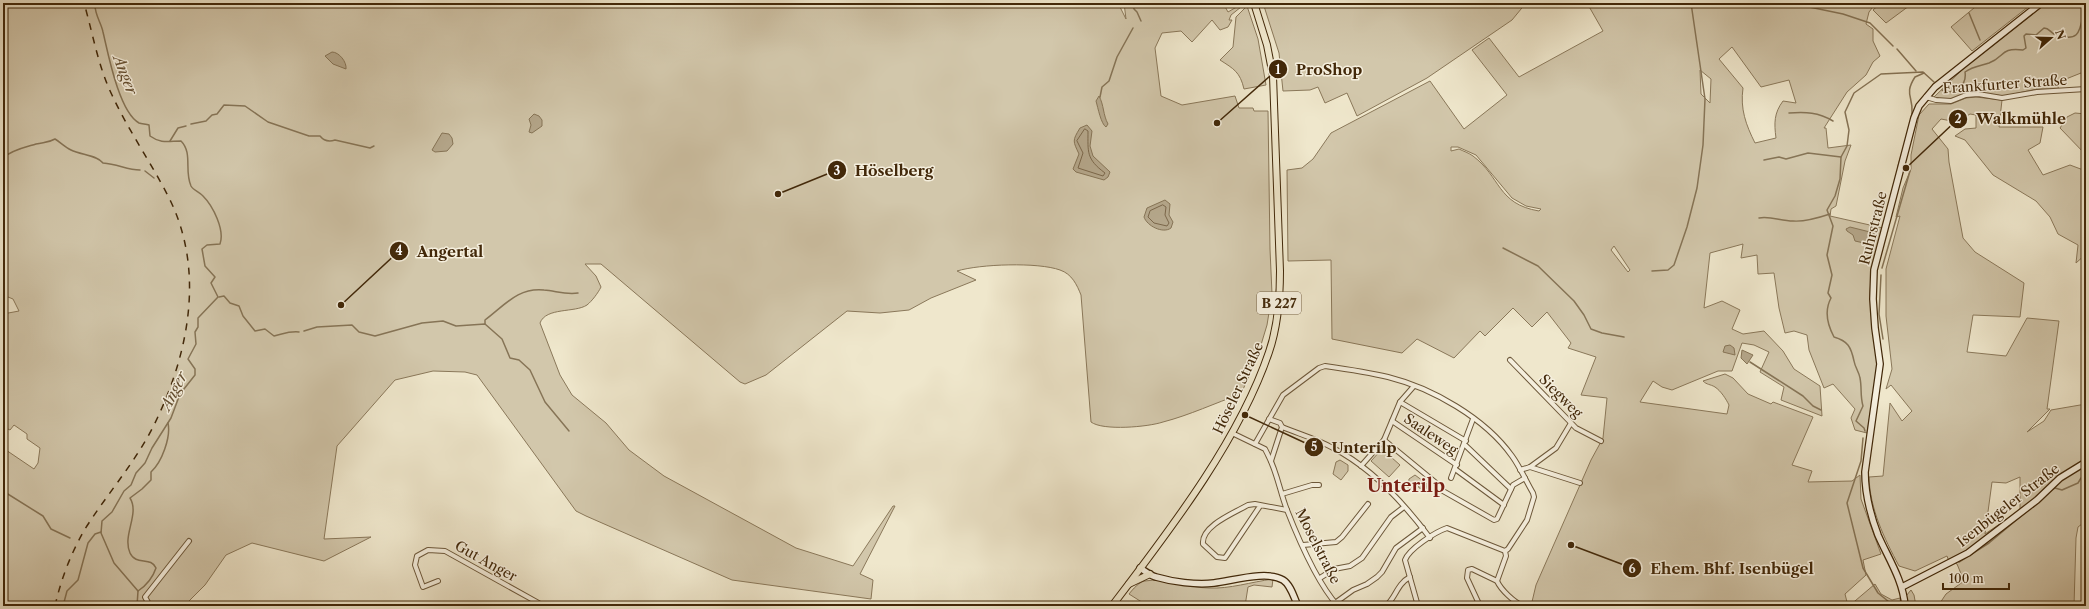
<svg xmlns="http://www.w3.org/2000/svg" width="2089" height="609" font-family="'Libre Caslon Text',serif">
<rect width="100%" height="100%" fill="#efe7cc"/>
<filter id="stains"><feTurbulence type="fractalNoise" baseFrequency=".005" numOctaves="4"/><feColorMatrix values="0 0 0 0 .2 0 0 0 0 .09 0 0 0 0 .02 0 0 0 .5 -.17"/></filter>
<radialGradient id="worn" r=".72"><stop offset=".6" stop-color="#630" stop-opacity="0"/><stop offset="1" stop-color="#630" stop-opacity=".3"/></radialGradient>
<g fill="#d2c7ab" stroke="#8a785a" fill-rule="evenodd">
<path d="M 3,3 L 1118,3 L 1126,19 L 1124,3 L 1223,3 L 1228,12 L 1240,5 L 1241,7 L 1231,15 L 1229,20 L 1232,20 L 1228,27 L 1220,30 L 1212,20 L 1192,42 L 1181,31 L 1162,33 L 1155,48 L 1161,96 L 1182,105 L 1235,96 L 1239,108 L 1253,108 L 1254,111 L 1268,111 L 1270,249 L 1272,294 L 1267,325 L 1257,358 L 1241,394 C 1215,403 1190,415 1163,422 C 1148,427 1103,431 1091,422 L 1081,295 C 1077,285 1072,274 1060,270 C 1038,262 980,264 957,271 L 976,280 L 931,298 L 909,310 L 880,313 L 847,311 L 766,375 L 745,384 L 740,382 L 601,264 L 585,264 L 596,276 L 601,287 C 598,293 592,301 587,305 C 575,313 546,307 540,323 L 560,375 L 572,395 L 606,423 L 629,450 L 664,476 L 796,548 L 853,566 L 893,506 L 895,506 L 860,574 L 873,580 L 871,599 L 732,580 L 586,516 L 576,511 L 477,375 L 465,372 L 433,371 L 395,380 L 337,446 L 324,539 L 371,537 L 324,561 L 252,543 L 226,555 L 205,585 L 187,603 L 187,606 L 3,606 L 3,448 L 34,469 L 38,463 L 40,448 L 27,439 L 27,434 L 14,425 L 10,430 L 8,429 L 3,437 L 3,314 L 19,311 L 13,299 L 3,295 Z"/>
<path d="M 1263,3 L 1526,3 L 1512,20 L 1427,78 L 1357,116 L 1347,93 L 1325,103 L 1318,87 L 1310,90 L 1283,91 L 1279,53 Z"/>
<path d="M 1587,3 L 1876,3 L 1869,12 L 1866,24 L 1873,29 L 1873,41 L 1880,56 L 1873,62 L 1866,75 L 1847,92 L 1824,128 L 1826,128 L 1828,148 L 1851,145 L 1845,161 L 1836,206 L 1831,209 L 1830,216 L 1883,228 L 1872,266 L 1870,292 L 1872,326 L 1877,354 L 1877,374 L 1867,433 L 1855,430 L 1851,418 L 1855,409 L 1833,384 L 1824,388 L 1809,350 L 1807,335 L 1794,331 L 1785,333 L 1779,308 L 1774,273 L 1758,274 L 1757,255 L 1741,258 L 1743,244 L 1710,253 L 1704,308 L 1722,301 L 1740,310 L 1732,329 L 1743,334 L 1764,331 L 1783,351 L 1794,369 L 1820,386 L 1822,416 L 1781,400 L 1784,387 L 1760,372 L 1769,352 L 1754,345 L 1742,343 L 1732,371 L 1718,371 L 1672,390 L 1662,387 L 1653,381 L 1640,402 L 1727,414 L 1729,405 C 1726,399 1721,391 1715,387 C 1710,384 1707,385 1703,381 L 1725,374 L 1733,378 L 1748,394 L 1771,404 L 1773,402 L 1813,417 L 1792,465 L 1812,471 L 1808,482 L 1852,481 L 1860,475 L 1861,499 L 1881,554 L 1863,560 L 1866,575 L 1845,594 L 1848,606 L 1531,606 L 1536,585 L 1591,460 L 1603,438 L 1607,398 L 1581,395 L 1596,357 L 1568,348 L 1571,343 L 1547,312 L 1532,327 L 1513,308 L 1485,336 L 1480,331 L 1454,358 L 1417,339 L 1402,353 L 1332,339 L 1331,260 L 1288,261 L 1287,170 L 1302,168 L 1313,159 L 1331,133 L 1430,81 L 1464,129 L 1507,95 L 1472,50 L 1489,38 L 1519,77 L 1603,31 ZM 1732,47 L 1761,87 L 1789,80 L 1796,103 L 1783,101 C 1774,113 1774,123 1776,138 L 1755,143 C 1746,125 1740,109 1743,88 L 1719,59 ZM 1700,70 L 1711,79 L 1710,103 L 1701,94 ZM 1458,147 L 1476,155 L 1512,198 L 1526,206 L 1541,209 L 1539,211 C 1497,204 1501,177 1473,156 C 1469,153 1463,151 1459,149 L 1451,151 L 1451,147 ZM 1614,246 L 1630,270 L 1628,272 L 1611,250 Z"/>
<path d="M 1881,3 L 1913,3 L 1886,23 L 1873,10 Z"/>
<path d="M 1980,3 L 2033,3 L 1972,51 L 1951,27 Z"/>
<path d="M 2047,3 L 2086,3 L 2086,71 L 2056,83 L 2059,89 L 2037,89 L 2004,96 L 1975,92 L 1951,99 L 1933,98 L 1964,68 Z"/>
<path d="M 1247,6 L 1258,39 L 1266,85 L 1244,89 C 1240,72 1234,69 1220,60 L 1233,47 L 1236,17 Z"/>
<path d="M 1976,97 L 2002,100 L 1999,127 L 2043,127 L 2040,143 L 2028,150 L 2043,175 L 2070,165 L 2086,171 L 2086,254 L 2076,263 L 2078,245 L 2058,234 L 2050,217 L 2036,201 L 1993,175 L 1965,140 L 1955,136 L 1965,129 L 1976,128 L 1976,115 L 1970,114 L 1957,122 L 1941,119 L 1932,129 L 1948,149 L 1949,162 L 1963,238 L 1975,252 L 2024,283 L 2020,317 L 1973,315 L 1967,352 L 2006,356 L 2027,318 L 2059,321 L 2047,409 L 2050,409 L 2027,432 L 2044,421 L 2051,410 L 2086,404 L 2086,521 L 2078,527 L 2076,538 L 2074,606 L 1938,606 L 1946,594 L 1964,581 L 1957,564 L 1948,559 L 1947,556 L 1915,571 L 1899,566 C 1884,538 1870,509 1869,477 L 1883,476 L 1890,403 L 1902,421 L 1912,411 L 1891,385 L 1886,389 L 1892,369 L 1886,316 L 1886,269 L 1900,216 L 1896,217 L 1903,188 L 1911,169 L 1911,155 L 1919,115 L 1929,104 L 1951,104 L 1966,98 ZM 2020,477 L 2020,510 L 1985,534 L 1992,482 L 2006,483 Z"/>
<path d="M 2075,113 L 2086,114 L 2086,155 L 2060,128 L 2067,117 Z"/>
<path d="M 1382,449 L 1400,465 L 1389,477 L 1371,461 Z"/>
<path d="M 1340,460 L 1348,465 L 1348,471 L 1341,480 L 1333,474 L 1336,462 Z"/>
<path d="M 1415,475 L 1427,484 L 1426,489 L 1419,488 L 1418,484 L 1415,489 L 1408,488 L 1409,479 Z"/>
<path d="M 1273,579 L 1272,587 L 1254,585 L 1248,587 L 1245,606 L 1148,606 L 1129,594 C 1133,589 1139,582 1145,581 C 1165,577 1188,588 1209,588 C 1230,589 1251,582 1273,579 Z"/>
<path d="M 1875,584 L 1881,594 L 1892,600 L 1900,598 L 1901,606 L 1849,606 Z"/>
<path d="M 1911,590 L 1914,595 L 1916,606 L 1907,606 L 1906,596 Z"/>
</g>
<g fill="#b4a68a" stroke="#867456">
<path d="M 332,52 C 339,52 347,62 346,69 L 333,64 L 325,56 Z"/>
<path d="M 1099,96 C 1104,105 1103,115 1108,124 L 1106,127 C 1101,124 1098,108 1096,101 Z"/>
<path d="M 534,114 L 539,116 L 542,120 L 542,126 L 532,133 L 529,132 L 531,125 L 529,119 Z"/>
<path d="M 1087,125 L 1092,131 L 1090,146 L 1093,156 L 1110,172 L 1108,177 L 1104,180 L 1076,172 L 1073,169 L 1079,154 C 1073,141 1072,141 1080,128 Z"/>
<path d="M 442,133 L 449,134 L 452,138 L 453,144 L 447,151 L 435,152 L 432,150 Z"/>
<path d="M 1165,200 L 1170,204 L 1169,215 L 1173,222 L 1171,228 C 1163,234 1147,226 1144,217 L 1147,208 Z"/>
<path d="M 1850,227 L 1874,233 L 1876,240 L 1873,245 L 1855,241 L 1853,235 L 1847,231 L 1846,229 Z"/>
<path d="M 1730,345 L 1734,348 L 1735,355 L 1723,352 L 1725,346 Z"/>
<path d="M 1742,350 L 1753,355 L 1747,364 L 1741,358 Z"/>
</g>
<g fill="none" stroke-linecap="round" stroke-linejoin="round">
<g stroke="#7b674a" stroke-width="1">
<path d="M 1085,129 L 1088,131 C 1088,152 1086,159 1105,173 L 1103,176 L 1078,168 L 1083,153 L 1077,141 Z"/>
<path d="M 1163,205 L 1166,207 L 1165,215 L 1169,223 L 1167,226 L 1154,223 L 1148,217 L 1150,211 Z"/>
</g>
<g stroke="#867456" stroke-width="1.5">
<path d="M 95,3 C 94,14 101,22 103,32 C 108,53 119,112 139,123 C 142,124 146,124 149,125 L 150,136 C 161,144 169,141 181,141 C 193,153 184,171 191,186 C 193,190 199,192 203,196 C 213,206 225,230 220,244 L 207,245 L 202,249 L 205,266 L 215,277 L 211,283 L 218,297 L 198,318 L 198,327 L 195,332 L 196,344 L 188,359 L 195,369 L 195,375 L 180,394 L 171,418 L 152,448 L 145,463 L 136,473 L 131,485 L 124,491 L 112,512 L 102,521 L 101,533 L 114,563 L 138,591 L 137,606"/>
<path d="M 1133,3 L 1134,9 L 1137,12 L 1141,21"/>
<path d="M 1790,3 L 1843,14 L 1870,23 L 1893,46"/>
<path d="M 1967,3 L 1967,7"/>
<path d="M 1969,13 L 1980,40"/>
<path d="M 1897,49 L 1916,71"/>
<path d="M 1942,90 C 1955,96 1967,85 1965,72 C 1973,66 1980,66 1989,63 C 2005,57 2000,47 2023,50 L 2026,48 L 2024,36 L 2026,34 L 2036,35 L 2044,28 C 2049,28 2050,32 2054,34 C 2085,46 2079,24 2086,3"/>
<path d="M 1100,97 L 1102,87 L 1109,81 L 1117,57 L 1133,28"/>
<path d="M 1789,113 C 1806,112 1818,112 1833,121"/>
<path d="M 191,124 L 206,121 L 212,115 L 217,114 L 224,105 L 245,106 L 268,122 L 309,136 L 320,136 C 324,141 329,142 335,140 L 370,148 L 374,146"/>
<path d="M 170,141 L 178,128 L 186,126"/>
<path d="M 3,158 C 11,150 26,147 36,144 C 44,142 48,143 55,139 C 60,142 65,147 71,150 C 81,155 97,155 103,163 C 118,164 127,170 140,170"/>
<path d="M 1764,160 L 1779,157 L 1786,159 L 1808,153 L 1841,157"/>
<path d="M 1898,167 C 1902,151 1911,128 1912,112 C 1913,96 1904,94 1915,77 L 1924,73"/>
<path d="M 145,171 L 154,178"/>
<path d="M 1759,218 C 1771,216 1781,221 1793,221 C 1805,222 1818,218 1830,214"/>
<path d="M 1503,248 L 1538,266 L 1574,301 L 1584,315 L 1591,329 L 1602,333 L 1624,337"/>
<path d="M 1882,268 L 1910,171"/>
<path d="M 1652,271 L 1668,270 L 1674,265 L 1687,227 L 1697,188 L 1703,145 L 1705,99 L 1691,3"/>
<path d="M 1881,275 L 1879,314 L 1883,339"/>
<path d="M 219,297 L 224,296 L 230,303 L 239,306 L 243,316 L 255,331 L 265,329 L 274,336 C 283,334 289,331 299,332"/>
<path d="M 485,324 L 485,320 C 504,306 518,287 544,290 C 556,291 566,295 578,293"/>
<path d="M 304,331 L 317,327 L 352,325 L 359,332 L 375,336 L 422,323 L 443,321 L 456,326 L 485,324 L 502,339 L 510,358 L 519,360 L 530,370 L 545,402 L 569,431"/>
<path d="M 1750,362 L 1803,396 L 1813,406 L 1821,410"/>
<path d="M 1865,431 L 1864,428 L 1856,421 L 1863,406 C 1860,396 1862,388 1860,378 C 1859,372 1855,367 1854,361 C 1851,347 1848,341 1834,337 C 1827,324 1824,311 1831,298 L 1828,293 L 1832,275 L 1827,255 L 1833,226 L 1827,210 L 1835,196 L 1840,179 L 1841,157 L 1847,146 L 1849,130 L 1845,112 L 1854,93 L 1881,74 L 1923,72 L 1934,82"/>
<path d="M 1863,438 L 1861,461 L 1847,503 L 1863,568 L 1878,593 L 1894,606"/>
<path d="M 2051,490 L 2055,488 L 2062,490 L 2078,483 L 2081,478 L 2086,477"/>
<path d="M 3,491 L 43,516 L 51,529 L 70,538"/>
<path d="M 1959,562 L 1989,543 L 2033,506"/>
<path d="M 138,591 C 147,585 153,577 156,568 C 151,556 136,566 130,553 C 122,535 140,514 130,498 L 142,489 L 151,480 L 151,472 C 162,462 171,437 168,423"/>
<path d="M 63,606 L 67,591 L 78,580 L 88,543 L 95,534 L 101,532"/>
</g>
<defs>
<g id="street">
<path d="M 1926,97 L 1936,100 L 1951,101 L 1966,95 L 1978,94 L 2002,98 L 2037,92 L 2086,89"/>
<path d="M 1510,360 L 1576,428 L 1601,441"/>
<path d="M 1400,402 L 1466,441"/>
<path d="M 1269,419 L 1280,423 L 1282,427 L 1271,461"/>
<path d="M 1392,421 L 1457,465"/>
<path d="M 1282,427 C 1299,434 1317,439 1333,448 C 1372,468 1404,503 1430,538"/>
<path d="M 1232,433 L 1265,449 L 1268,455 C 1277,472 1280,492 1287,510 C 1298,538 1318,584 1338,606"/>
<path d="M 1384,440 L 1435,482 L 1443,491 L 1494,520 L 1497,519 L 1513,485 L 1525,478"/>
<path d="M 1255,444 L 1283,395 L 1319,368 L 1325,366 C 1346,369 1367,372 1388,377 C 1432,388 1485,418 1512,456 C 1520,467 1526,481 1533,493 L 1534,497 L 1527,520 L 1508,549 L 1505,551 L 1447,528 C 1435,532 1409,549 1405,560 L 1418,606"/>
<path d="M 1465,445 L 1511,489"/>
<path d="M 1361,466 L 1384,440 L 1400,402 L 1414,386"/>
<path d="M 1530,467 L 1580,483"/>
<path d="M 1455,469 L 1504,505"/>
<path d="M 1520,470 L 1530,467 L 1556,448 L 1571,423"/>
<path d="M 1451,478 L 1473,419"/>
<path d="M 1282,494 L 1312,485 L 1319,485"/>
<path d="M 1260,506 L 1225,558 L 1217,557 L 1203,544 C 1201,526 1234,513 1248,505 L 1255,504 L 1287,510"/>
<path d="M 1303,545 L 1336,542 L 1342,537 L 1368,504"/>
<path d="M 1320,578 L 1334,569 L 1350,566 L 1362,558 L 1391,517 L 1404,507"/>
<path d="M 438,581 L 423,587 L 415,565 L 417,556 L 428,550 L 445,551 L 544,606"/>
<path d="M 1497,581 L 1506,556 L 1505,551"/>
<path d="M 1335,603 L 1353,590 L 1367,584 L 1377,577 L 1382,572 L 1396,548 L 1423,528"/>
<path d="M 150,606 L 145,597 L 189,541"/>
<path d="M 1386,606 C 1396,597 1397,584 1410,577"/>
<path d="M 1480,606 L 1467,578 L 1468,570 L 1472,569 L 1497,581 C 1501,590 1514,602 1523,606"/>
</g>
<g id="secondary">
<path d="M 1140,568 C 1145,571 1151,576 1156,577 C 1173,582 1196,585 1214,583 C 1232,581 1267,570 1283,580 C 1291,585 1294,598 1298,606"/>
<path d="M 1902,587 L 1968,553 L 2037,500 L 2060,478 L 2086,462"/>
<path d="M 1905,606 C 1903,580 1888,558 1878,535 C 1870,514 1865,494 1865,472 L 1880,364 L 1875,328 L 1873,299 L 1874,270 L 1914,118 L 1919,106 L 1935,87 L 2041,3"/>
</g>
<g id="primary">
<path d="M 1129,584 L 1150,574"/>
<path d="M 1112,606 C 1169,531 1239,441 1269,352 C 1278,326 1280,298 1280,271 L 1273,76 L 1267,45 L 1254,3"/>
</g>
</defs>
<use href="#street" stroke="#6d583a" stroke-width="6"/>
<use href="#secondary" stroke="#422809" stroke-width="8"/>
<use href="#primary" stroke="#422809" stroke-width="8"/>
<use href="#street" stroke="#f5efde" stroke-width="4"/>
<use href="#secondary" stroke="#f5efde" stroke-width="5.5"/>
<use href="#primary" stroke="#efe7cc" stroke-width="6"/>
<path stroke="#422809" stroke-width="1.5" stroke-dasharray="7 7" stroke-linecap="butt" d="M 55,606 C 61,579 71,553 85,529 C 107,494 135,463 154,425 C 188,356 205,274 171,202 C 153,165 129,132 112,95 C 98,66 93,34 84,3"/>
</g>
<g text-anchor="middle" stroke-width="3" stroke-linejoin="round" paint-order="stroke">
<rect fill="#f5efde" stroke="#786449" stroke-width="1" x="1257" y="292" width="44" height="22" rx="3"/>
<g font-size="13" font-weight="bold" fill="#422809">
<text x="1279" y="308">B 227</text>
</g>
<g font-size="14" fill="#422809" stroke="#f5efde">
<text transform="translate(2005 84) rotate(-4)" y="5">Frankfurter Straße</text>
<text transform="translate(1873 228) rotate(-76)" y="5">Ruhrstraße</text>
<text transform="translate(1238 388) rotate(-65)" y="5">Höseler Straße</text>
<text transform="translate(1561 396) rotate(45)" y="5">Siegweg</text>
<text transform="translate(1431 434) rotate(34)" y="5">Saaleweg</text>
<text transform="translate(2008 505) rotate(-38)" y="5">Isenbügeler Straße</text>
<text transform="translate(1318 546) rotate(63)" y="5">Moselstraße</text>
<text transform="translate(486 561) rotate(29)" y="5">Gut Anger</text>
</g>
<g font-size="15" font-style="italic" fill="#644e30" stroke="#f5efde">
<text transform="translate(125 75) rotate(69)" y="5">Anger</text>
<text transform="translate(174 391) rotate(-63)" y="5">Anger</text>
</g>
<g font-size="18" font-weight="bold" fill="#7a1f14" stroke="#f5efde">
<text x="1406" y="492">Unterilp</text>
</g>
</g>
<path fill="none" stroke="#422809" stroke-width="1.5" d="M1217 123L1278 69M1906 168L1958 119M778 194L837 170M341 305L399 251M1245 415L1314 447M1571 545L1632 568"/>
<g fill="#422809" stroke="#f5efde" stroke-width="1.5">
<circle cx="1217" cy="123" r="4"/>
<circle cx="1906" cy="168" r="4"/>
<circle cx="778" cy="194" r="4"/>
<circle cx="341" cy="305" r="4"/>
<circle cx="1245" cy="415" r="4"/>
<circle cx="1571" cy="545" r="4"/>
<circle cx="1278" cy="69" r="10"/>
<circle cx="1958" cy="119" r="10"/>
<circle cx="837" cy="170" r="10"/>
<circle cx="399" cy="251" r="10"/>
<circle cx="1314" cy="447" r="10"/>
<circle cx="1632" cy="568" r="10"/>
</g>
<g font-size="12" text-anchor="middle" font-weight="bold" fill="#fff">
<text x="1278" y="74">1</text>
<text x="1958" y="123">2</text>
<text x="837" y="175">3</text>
<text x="399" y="255">4</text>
<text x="1314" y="451">5</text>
<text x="1632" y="573">6</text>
</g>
<g font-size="15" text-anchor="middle" font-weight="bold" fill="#422809" stroke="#f5efde" stroke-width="3" stroke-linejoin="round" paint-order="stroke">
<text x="1329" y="75">ProShop</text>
<text x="2021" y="124">Walkmühle</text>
<text x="894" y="176">Höselberg</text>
<text x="450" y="257">Angertal</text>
<text x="1364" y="453">Unterilp</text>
<text x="1732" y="574">Ehem. Bhf. Isenbügel</text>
</g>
<rect width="2089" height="609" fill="none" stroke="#efe7cc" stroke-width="16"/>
<rect x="4" y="4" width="2081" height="601" fill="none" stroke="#422809" stroke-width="2"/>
<rect x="8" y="8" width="2073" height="593" fill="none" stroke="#422809"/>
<g transform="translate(2051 38) rotate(70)" stroke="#f5efde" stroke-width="3" paint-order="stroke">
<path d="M0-3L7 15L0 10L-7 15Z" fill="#422809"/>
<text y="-6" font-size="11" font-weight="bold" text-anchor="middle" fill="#422809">N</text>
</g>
<path d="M1943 583v6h66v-6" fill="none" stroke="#422809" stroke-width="2"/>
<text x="1949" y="583" font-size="12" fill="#422809" stroke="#f5efde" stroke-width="3" paint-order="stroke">100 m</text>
<rect width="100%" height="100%" filter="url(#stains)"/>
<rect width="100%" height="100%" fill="url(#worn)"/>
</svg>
